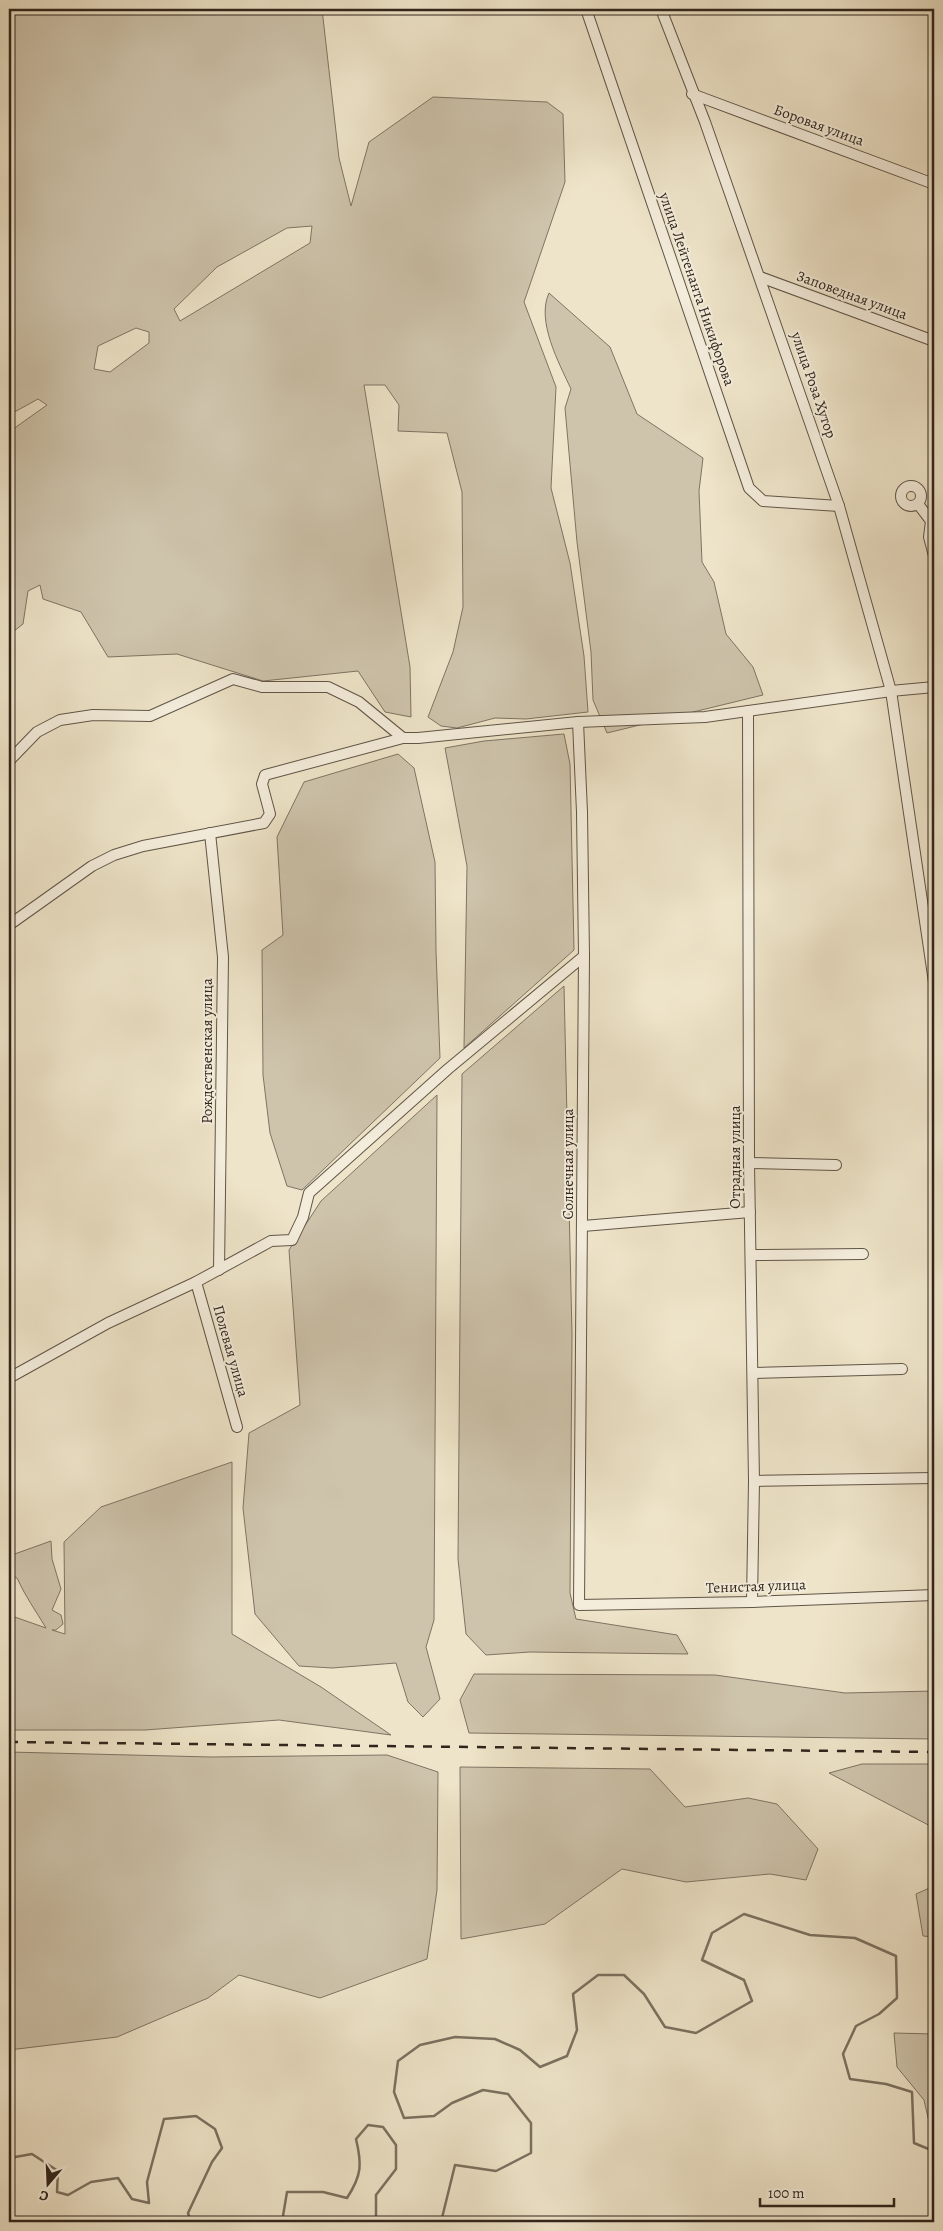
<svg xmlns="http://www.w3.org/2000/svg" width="943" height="2231" font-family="Alegreya,serif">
<rect width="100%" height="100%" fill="#eee4c9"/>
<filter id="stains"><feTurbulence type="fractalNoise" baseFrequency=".004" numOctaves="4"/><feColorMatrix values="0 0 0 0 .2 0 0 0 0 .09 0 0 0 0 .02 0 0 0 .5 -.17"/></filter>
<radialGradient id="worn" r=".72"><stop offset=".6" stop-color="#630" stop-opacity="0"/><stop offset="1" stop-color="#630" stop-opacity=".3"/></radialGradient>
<g fill="#cec4ac" stroke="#7f7464" fill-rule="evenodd">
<path d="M 9,9 L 322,9 L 339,158 L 351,206 L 369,142 L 433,97 L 547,102 L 563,114 L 565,182 L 524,302 L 556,387 L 551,488 L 570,563 L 584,656 L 588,712 L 526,719 L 495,718 L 457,728 L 441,726 L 428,717 L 453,652 L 463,607 L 462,492 L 447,433 L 398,431 L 399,405 L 385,385 L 364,385 L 410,667 L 411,717 L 385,712 L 358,671 L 263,681 L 177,654 L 108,657 L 81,612 L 43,599 L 40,585 L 28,591 L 23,624 L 9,635 L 9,432 L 47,405 L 38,399 L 9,415 ZM 312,226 L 310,243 L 180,321 L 174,309 L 217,267 L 287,228 ZM 136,328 L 149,332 L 149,343 L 110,372 L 94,369 L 98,346 Z"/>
<path d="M 549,293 L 610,347 L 637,414 L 703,458 L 699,491 L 702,562 L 714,582 L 726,634 L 753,667 L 763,695 L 607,733 L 593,700 L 591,652 L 577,542 L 565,408 L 571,389 C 559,363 536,321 549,293 Z"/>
<path d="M 564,734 L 570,764 L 574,950 L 464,1048 L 467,866 L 445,748 L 484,741 Z"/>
<path d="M 398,754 L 414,768 L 435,862 L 436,951 L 440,1058 L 302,1190 L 287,1186 L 270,1133 L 263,1075 L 262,950 L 283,935 L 277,837 L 304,782 Z"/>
<path d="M 564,986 L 572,1335 L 570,1593 L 576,1619 L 677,1635 L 688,1654 L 530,1652 L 486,1655 L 466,1634 L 458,1559 L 462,1074 Z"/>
<path d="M 437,1095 L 434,1620 L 426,1647 L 440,1699 L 423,1717 L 408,1702 L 396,1663 L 332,1668 L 299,1666 L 255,1614 L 243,1508 L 249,1433 L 300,1405 L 289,1250 L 321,1201 Z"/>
<path d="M 232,1462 L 232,1634 L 321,1687 L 391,1735 L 279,1720 L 145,1730 L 9,1730 L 9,1615 L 46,1628 C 36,1611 25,1596 17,1578 L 9,1574 L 9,1556 L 51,1541 L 52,1559 L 61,1589 L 52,1610 L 61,1615 L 63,1624 L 56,1630 L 52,1630 L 65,1634 L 64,1542 L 101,1507 Z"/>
<path d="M 474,1674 L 715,1675 L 845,1693 L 934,1691 L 934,1739 L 469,1733 L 460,1700 Z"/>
<path d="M 9,1752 L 211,1757 L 387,1755 L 438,1772 L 437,1890 L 427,1959 L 320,1998 L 239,1975 L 208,1998 L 117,2037 L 9,2050 Z"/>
<path d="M 862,1764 L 934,1764 L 934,1828 L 829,1773 Z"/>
<path d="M 460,1767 L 650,1769 L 685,1807 L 748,1798 L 777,1804 L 818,1849 L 806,1880 L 770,1874 L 686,1882 L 622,1869 L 545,1924 L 461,1939 Z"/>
<path d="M 934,1886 L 934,1937 L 923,1936 L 916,1894 Z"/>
<path d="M 894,2033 L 934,2034 L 934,2120 L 929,2122 L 924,2100 L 897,2067 Z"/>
</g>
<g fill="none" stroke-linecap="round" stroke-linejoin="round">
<g stroke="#7b7160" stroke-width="2.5">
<path d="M 9,2164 L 15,2157 L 32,2154 L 58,2171 L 57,2192 L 68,2195 L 91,2182 L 118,2178 L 132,2199 L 149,2203 L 147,2182 L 164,2119 L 196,2116 L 215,2129 L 222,2148 L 212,2162 L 188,2213 L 191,2222"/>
<path d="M 286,2222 L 283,2216 L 287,2192 L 323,2192 L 347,2198 C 362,2175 362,2164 356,2139 L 368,2125 L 383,2127 L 396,2145 L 396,2169 L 376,2195 L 376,2222"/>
<path d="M 441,2222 L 455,2165 L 496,2171 L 531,2153 L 531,2123 L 508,2094 L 483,2090 L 452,2103 L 434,2116 L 404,2118 L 394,2092 L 398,2061 L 420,2045 L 455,2037 L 495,2039 L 520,2050 L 540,2067 L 567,2056 L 577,2030 L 573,1994 L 598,1975 L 624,1975 L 644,1994 L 665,2027 L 696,2033 L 752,2001 L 744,1980 L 702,1960 L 712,1933 L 744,1914 L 810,1935 L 855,1938 L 896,1956 L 897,1998 L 879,2014 L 856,2026 L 843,2054 L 850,2079 L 886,2084 L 912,2092 L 914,2143 L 931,2150 L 934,2147"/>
</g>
<defs>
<g id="minor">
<path d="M 586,9 L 749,488 L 763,501 L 839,506"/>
<path d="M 661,9 L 705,122 L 839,506 L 891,691 L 934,982"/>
<path d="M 692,94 L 934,184"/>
<path d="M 760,277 L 934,341"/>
<circle cx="911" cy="496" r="10"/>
<path d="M 918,504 L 931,521 L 929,537 L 934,556"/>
<path d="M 748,711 L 749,1163 L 754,1481 L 752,1602"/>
<path d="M 578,722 L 582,812 L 584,956 L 579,1605 L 752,1602 L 934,1595"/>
<path d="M 9,761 L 37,732 L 60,720 L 93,715 L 150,716 L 233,679 L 262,687 L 328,687 L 359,702 L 403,738"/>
<path d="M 210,833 L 223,957 L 219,1270"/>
<path d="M 9,925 L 92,866 L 114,855 L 143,846 L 264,823 L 270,814 L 262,784 L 265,775 L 403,738 L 418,738 L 578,722 L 705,717 L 891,691 L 934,687"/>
<path d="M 749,1163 L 836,1165"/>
<path d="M 583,1226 L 750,1212"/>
<path d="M 751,1255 L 863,1254"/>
<path d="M 196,1282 L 237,1427"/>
<path d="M 753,1373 L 902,1369"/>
<path d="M 9,1378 L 108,1323 L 196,1282 L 271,1241 L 292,1240 L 303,1217 L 309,1193 L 448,1069 L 584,956"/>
<path d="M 754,1481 L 934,1478"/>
</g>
</defs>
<use href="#minor" stroke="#605547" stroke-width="12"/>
<use href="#minor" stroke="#f4eddc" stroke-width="10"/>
<path stroke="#30251c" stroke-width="2.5" stroke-dasharray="9 9" stroke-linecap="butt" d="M 9,1742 L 934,1752"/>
</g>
<g text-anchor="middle" stroke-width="4" stroke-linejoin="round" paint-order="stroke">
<g font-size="15" fill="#30251c" stroke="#f4eddc">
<text transform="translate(819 125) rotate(20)" y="5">Боровая улица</text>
<text transform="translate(697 289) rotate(71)" y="5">улица Лейтенанта Никифорова</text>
<text transform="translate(852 295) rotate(20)" y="5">Заповедная улица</text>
<text transform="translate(814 385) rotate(71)" y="5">улица Роза Хутор</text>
<text transform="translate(207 1051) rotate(-90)" y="5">Рождественская улица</text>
<text transform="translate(735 1157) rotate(-90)" y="5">Отрадная улица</text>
<text transform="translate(568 1164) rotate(-90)" y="5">Солнечная улица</text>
<text transform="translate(231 1351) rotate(74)" y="5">Полевая улица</text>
<text transform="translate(756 1586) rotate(-2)" y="5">Тенистая улица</text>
</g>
</g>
<rect width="943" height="2231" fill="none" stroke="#eee4c9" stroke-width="30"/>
<rect x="10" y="10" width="923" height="2211" fill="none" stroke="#30251c" stroke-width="2.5"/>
<rect x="15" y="15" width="913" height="2201" fill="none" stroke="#30251c"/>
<g transform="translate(48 2184) rotate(199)" stroke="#f4eddc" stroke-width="4" paint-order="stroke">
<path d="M0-4L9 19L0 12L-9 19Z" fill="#30251c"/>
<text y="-8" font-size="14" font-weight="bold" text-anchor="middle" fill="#30251c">С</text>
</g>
<path d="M760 2198v8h134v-8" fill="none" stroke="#30251c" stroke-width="2.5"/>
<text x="768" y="2198" font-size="15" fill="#30251c" stroke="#f4eddc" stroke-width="4" paint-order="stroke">100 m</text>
<rect width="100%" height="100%" filter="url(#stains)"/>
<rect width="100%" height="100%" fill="url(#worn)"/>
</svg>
